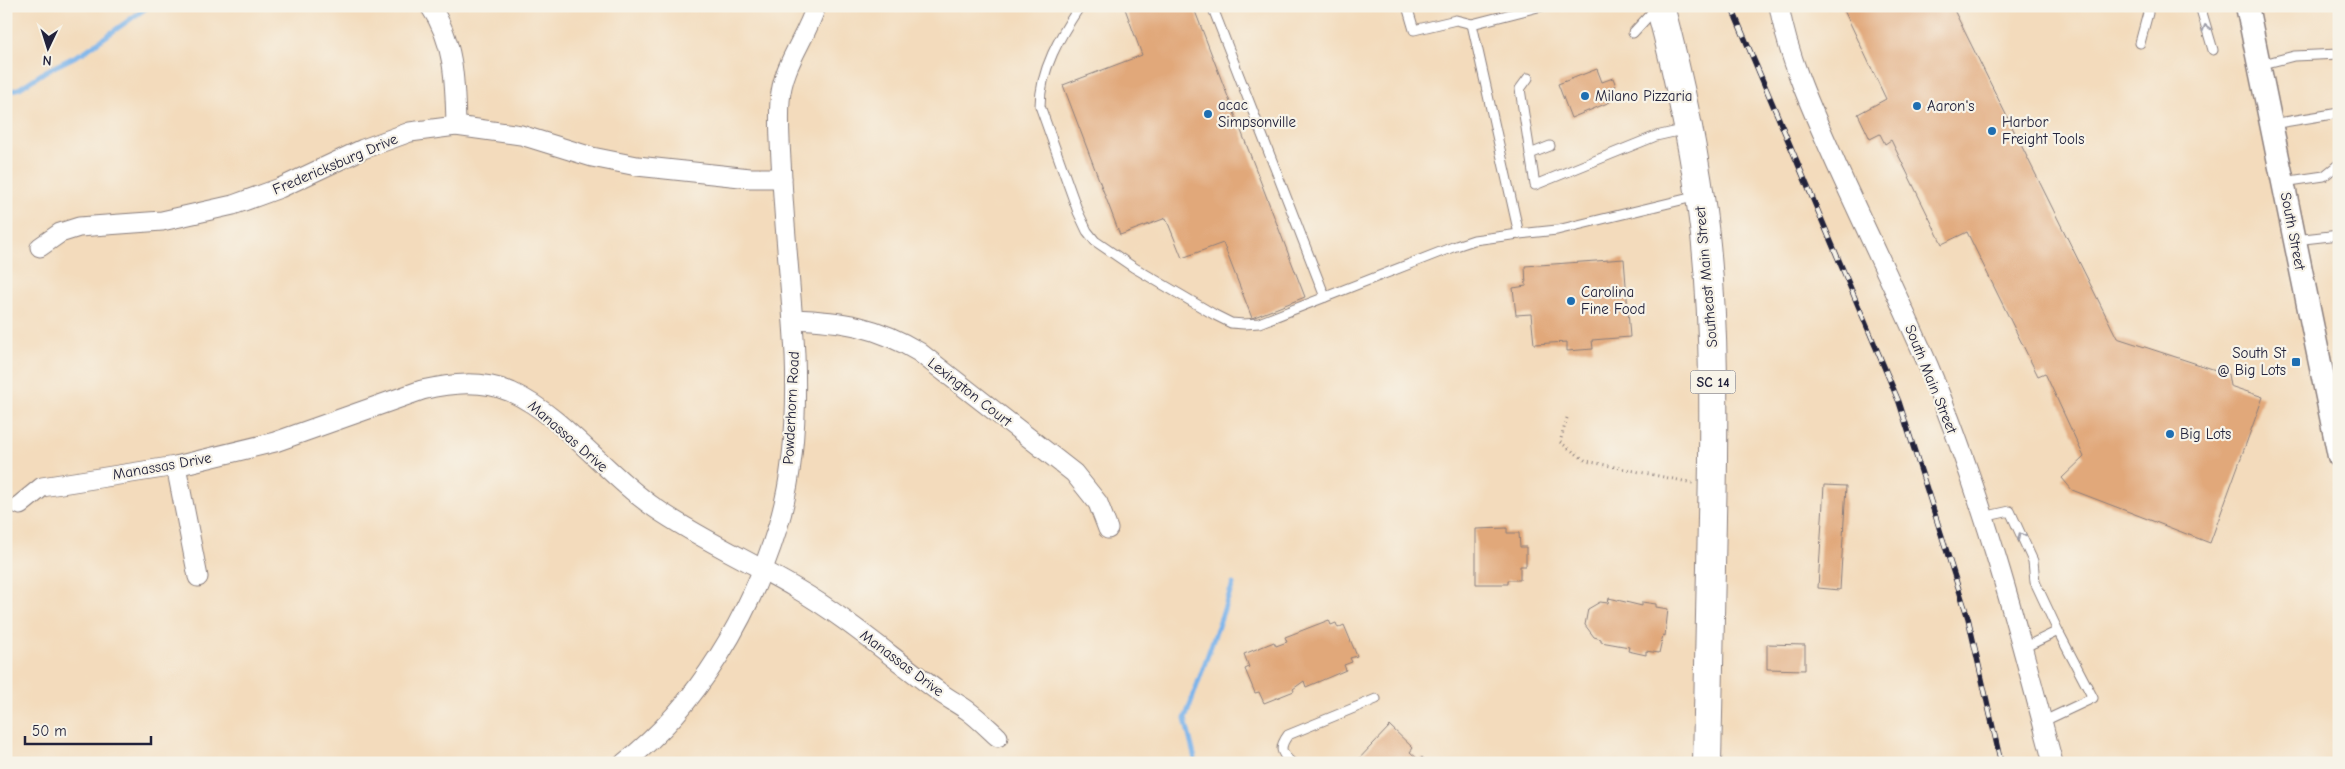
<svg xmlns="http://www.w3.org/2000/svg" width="2345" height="769" font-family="'Comic Neue',sans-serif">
<rect width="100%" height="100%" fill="#f7f3e8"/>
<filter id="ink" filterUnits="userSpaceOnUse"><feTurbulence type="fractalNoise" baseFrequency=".02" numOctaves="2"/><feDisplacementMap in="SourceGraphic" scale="10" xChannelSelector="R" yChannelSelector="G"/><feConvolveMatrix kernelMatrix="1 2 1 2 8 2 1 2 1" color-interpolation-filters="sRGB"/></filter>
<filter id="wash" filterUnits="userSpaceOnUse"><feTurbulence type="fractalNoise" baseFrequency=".0096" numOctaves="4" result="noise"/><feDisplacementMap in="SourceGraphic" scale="20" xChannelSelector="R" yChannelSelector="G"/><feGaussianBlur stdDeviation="1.12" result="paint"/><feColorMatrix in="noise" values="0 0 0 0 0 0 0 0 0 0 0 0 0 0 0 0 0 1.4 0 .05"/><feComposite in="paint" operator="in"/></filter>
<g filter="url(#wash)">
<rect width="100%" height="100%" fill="#f3dbbc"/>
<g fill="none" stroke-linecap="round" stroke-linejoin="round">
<g stroke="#7ab4eb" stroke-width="5">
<path d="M 6,93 L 20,88 L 46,71 L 84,52 L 149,6"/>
<path d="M 1196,763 L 1185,719 L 1233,584"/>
</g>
</g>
<g id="blocks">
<g fill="#e1a87a">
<path d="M 1124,6 L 1193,6 L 1305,297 L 1252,318 L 1223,243 L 1182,258 L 1166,218 L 1120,235 L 1063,85 L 1142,55 Z"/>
<path d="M 1842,6 L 1952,6 L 2117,338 L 2228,374 L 2230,386 L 2263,397 L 2210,543 L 2072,490 L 2062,478 L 2084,457 L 2045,373 L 2038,376 L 1967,232 L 1942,244 L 1891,140 L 1885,144 L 1880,134 L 1870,139 L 1858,114 L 1886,99 Z"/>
<path d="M 1597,69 L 1602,82 L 1613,78 L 1616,86 L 1605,90 L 1610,102 L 1571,118 L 1558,84 Z"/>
<path d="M 1624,259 L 1630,337 L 1592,340 L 1593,349 L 1567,351 L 1567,342 L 1534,344 L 1531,314 L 1516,315 L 1513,288 L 1526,286 L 1525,266 Z"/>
<path d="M 1824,485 L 1846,486 L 1840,590 L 1818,588 Z"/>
<path d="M 1507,528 L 1507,533 L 1519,533 L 1520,547 L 1526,547 L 1526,566 L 1520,566 L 1520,580 L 1508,580 L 1508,584 L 1476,584 L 1476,529 Z"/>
<path d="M 1609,598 L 1642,606 L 1642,602 L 1656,604 L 1656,607 L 1668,609 L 1665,636 L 1663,635 L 1659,653 L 1646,651 L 1646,655 L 1628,651 L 1629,647 L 1601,642 L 1601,639 L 1594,637 L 1585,625 L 1588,609 L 1600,602 L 1608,603 Z"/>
<path d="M 1329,620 L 1331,625 L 1336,623 L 1338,628 L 1344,625 L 1357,656 L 1350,658 L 1352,662 L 1344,665 L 1346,670 L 1306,687 L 1304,681 L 1293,689 L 1294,691 L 1264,703 L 1259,692 L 1255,693 L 1245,669 L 1249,667 L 1244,654 L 1274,642 L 1276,646 L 1287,642 L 1285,637 Z"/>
<path d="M 1767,644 L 1805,645 L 1805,670 L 1767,669 Z"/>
<path d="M 1390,726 L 1413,748 L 1410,752 L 1419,760 L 1422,757 L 1428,763 L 1355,763 Z"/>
</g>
</g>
</g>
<g filter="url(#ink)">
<use href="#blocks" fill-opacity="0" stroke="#8a7e7c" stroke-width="1"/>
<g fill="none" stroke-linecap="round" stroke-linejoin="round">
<defs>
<g id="service">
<path d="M 1080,6 C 1060,36 1040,70 1040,106 L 1078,212 L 1087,231 L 1095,241 L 1133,267 L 1215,315 L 1231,323 L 1244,324 L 1259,323 L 1453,247 L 1474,240 L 1519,234"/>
<path d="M 1212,6 L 1325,297"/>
<path d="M 1407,6 L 1414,30 L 1456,20 L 1472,24"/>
<path d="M 1542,6 L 1472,24 L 1519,234 L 1557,230 L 1698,196"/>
<path d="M 2200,6 L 2213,50"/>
<path d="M 1633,33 L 1656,8"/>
<path d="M 2140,43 L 2148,13 L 2146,6"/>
<path d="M 2259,65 L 2294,56 L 2339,54"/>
<path d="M 1528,78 L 1520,89 L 1535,185 L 1656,136 L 1687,129"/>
<path d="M 2272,124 L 2339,113"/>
<path d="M 1530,154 L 1550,146"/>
<path d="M 2283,182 L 2324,176 L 2339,164"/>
<path d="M 2295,240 L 2339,235"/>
<path d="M 1983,517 L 2010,511 L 2033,561 L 2035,582 L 2058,631"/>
<path d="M 2023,648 L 2058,631 L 2093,698 L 2042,722"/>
<path d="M 1292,763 C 1280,753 1279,747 1288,735 L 1376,699"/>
</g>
<g id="minor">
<path d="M 430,6 C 455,42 455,84 456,126"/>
<path d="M 1779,6 C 1789,62 1814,114 1837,166 C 1867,232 1899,298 1928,365 C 1982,493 2018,628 2053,763"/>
<path d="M 40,247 L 60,233 L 79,227 L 162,221 L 233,205 L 280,188 L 363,149 L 410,132 L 456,126 L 521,135 L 592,157 L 637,166 L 750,178 L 782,178"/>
<path d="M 793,319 C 842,321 876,326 919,352 L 1074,473 L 1098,503 L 1108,529"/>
<path d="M 176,466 L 198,577"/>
<path d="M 20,505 L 42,487 L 176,466 L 275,442 L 422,390 C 452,383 482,380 511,392 C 564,416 606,475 655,508 C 700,539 750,561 797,589 C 847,618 891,657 938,691 C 947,698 957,703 967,710 C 978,718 988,728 998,737"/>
<path d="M 624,763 C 698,706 751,614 778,526 C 794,474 797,408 795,355 C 792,296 785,238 782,179 C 781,153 778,127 780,101 C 782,65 806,39 816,6"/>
</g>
<path id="tertiary" d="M 2247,6 L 2339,456"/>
<path id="primary" d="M 1660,6 C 1680,81 1696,158 1705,235 C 1715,329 1714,424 1712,518 C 1711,599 1709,681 1707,763"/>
</defs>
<use href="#service" stroke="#8a7e7c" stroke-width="11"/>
<use href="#minor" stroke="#8a7e7c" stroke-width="21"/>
<use href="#tertiary" stroke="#8a7e7c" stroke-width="25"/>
<use href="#primary" stroke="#8a7e7c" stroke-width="30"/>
<path stroke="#8a7e7c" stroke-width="3" stroke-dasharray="1 4" stroke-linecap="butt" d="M 1567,418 L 1560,442 L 1586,461 L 1693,483"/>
<use href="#service" stroke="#fff" stroke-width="9"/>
<use href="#minor" stroke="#fff" stroke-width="19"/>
<use href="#tertiary" stroke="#fff" stroke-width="22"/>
<use href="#primary" stroke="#fff" stroke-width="28"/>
<defs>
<path id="rail" d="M 1731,6 L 1899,402 L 1968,618 L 2001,763"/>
</defs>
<use href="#rail" stroke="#22223b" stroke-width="5.5"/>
<use href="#rail" stroke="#f7f3e8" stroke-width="4" stroke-dasharray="11" stroke-linecap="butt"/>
</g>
<defs><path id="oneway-chevron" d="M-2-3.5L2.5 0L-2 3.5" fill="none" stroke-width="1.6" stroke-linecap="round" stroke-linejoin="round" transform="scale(1.25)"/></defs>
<g stroke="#9c9ca7">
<use href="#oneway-chevron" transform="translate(2206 28) rotate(-106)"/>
<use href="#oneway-chevron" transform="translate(2021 536) rotate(-116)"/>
</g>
</g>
<g fill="#1f6fb2" stroke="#f7f3e8" stroke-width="2">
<circle cx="1585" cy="96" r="5"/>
<circle cx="1917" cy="106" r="5"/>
<circle cx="1208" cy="114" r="5"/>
<circle cx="1992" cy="131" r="5"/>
<circle cx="1571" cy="301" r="5"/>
<rect x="2291" y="357" width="10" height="10" rx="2.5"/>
<circle cx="2170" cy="434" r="5"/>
</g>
<g text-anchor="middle" stroke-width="4.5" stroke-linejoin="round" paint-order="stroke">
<rect fill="#f7f3e8" stroke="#62616f" stroke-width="1" x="1690.5" y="370.5" width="45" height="23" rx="4"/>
<g font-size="14" font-weight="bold" fill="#22223b">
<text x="1713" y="387">SC 14</text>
</g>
<g font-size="15" fill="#22223b" stroke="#f7f3e8" text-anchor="start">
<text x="1595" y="101">Milano Pizzaria</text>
<text x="1218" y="110">acac<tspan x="1218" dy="17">Simpsonville</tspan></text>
<text x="1927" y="111">Aaron's</text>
<text x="2002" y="127">Harbor<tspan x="2002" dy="17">Freight Tools</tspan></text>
<text x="1581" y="297">Carolina<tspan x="1581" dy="17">Fine Food</tspan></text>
<text x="2286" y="358" text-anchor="end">South St<tspan x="2286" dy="17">@ Big Lots</tspan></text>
<text x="2180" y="439">Big Lots</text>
</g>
<g font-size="15" fill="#22223b" stroke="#f7f3e8">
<text transform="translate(335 164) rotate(-23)" y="5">Fredericksburg Drive</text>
<text transform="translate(2293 231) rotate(79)" y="5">South Street</text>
<text transform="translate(1706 277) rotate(-95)" y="5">Southeast Main Street</text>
<text transform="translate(1931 379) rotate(68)" y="5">South Main Street</text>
<text transform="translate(970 392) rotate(38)" y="5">Lexington Court</text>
<text transform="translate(791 408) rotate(-87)" y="5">Powderhorn Road</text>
<text transform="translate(568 436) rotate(41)" y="5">Manassas Drive</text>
<text transform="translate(162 466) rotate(-10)" y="5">Manassas Drive</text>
<text transform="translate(902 663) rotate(37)" y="5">Manassas Drive</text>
</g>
</g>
<rect width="2345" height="769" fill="none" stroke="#f7f3e8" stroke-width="25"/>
<g transform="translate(48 48) rotate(184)" stroke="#f7f3e8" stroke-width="4" paint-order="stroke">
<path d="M0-4L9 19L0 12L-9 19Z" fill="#22223b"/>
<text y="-8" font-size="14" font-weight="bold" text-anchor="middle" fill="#22223b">N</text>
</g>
<path d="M25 736v8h126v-8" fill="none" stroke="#22223b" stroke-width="2.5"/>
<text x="32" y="736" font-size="15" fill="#22223b" stroke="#f7f3e8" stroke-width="4" paint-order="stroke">50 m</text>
</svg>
